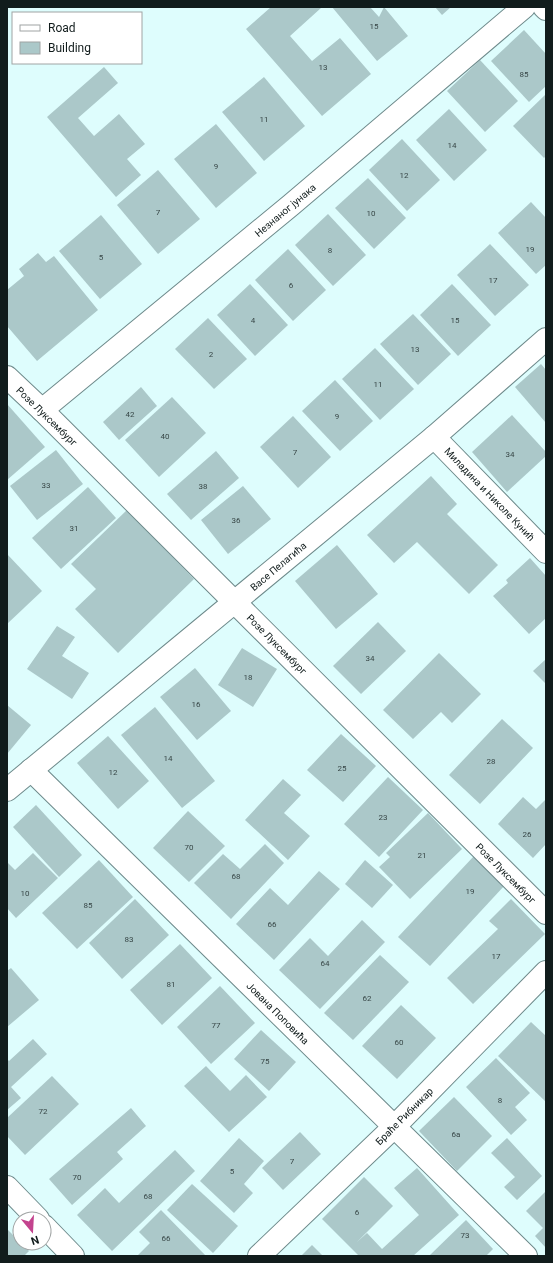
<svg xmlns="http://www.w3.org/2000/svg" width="553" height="1263" font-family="Roboto,sans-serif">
<rect width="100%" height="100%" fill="#defdfd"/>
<g fill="#abc8c9">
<path d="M 271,7 L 320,7 L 321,8 L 290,36 L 312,61 L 340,38 L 371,74 L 322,116 L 246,29 Z"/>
<path d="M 332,7 L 370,7 L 379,17 L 384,7 L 408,36 L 377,61 Z"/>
<path d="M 435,7 L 451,7 L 442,15 Z"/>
<path d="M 524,30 L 546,54 L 546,86 L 529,102 L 491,61 Z"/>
<path d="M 480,60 L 518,101 L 485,132 L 447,91 Z"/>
<path d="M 104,67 L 118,83 L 78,118 L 94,136 L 119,114 L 145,144 L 127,159 L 141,175 L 116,197 L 47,117 Z"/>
<path d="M 264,77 L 305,126 L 264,161 L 222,112 Z"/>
<path d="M 546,94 L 546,156 L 544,158 L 513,126 Z"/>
<path d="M 449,109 L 487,150 L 454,181 L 416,140 Z"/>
<path d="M 216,124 L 257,173 L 216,208 L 174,159 Z"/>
<path d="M 402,139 L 440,180 L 407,211 L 369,170 Z"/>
<path d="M 158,170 L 200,219 L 158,254 L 117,205 Z"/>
<path d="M 368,178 L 406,218 L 374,249 L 335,208 Z"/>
<path d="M 531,202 L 546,218 L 546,265 L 536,274 L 498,233 Z"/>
<path d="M 328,214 L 366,255 L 333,286 L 295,245 Z"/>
<path d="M 101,215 L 142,264 L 100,299 L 59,251 Z"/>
<path d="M 490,244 L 529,285 L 495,316 L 457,275 Z"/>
<path d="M 288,249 L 326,290 L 293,321 L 255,280 Z"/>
<path d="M 38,253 L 46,262 L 54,256 L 98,310 L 37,361 L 7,326 L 7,290 L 24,276 L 19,269 Z"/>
<path d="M 250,284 L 288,325 L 255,356 L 217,315 Z"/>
<path d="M 452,284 L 491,325 L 458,356 L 420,315 Z"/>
<path d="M 413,314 L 451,354 L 418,385 L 380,344 Z"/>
<path d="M 208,318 L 247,359 L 214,389 L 175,349 Z"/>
<path d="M 375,348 L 414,389 L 380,420 L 342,379 Z"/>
<path d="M 541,364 L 546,370 L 546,423 L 515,387 Z"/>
<path d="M 335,380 L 373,421 L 340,451 L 302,411 Z"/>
<path d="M 141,387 L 157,406 L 119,440 L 103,422 Z"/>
<path d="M 172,397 L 206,433 L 159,477 L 125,440 Z"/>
<path d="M 7,404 L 45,447 L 7,480 Z"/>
<path d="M 512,415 L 546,452 L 546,456 L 507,492 L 472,452 Z"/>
<path d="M 293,416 L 331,457 L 298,488 L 260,447 Z"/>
<path d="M 56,450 L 83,484 L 37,520 L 10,486 Z"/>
<path d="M 216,451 L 239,478 L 191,520 L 167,494 Z"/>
<path d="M 431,476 L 457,504 L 447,514 L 498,565 L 469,594 L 417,542 L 394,563 L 367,535 Z"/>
<path d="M 243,486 L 271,519 L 228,554 L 201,520 Z"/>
<path d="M 88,487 L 116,518 L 61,569 L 32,538 Z"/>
<path d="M 127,510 L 194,579 L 118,653 L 75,609 L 96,589 L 71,564 Z"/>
<path d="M 337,545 L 378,594 L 336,629 L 295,581 Z"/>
<path d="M 7,554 L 42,591 L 7,624 Z"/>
<path d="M 530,558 L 546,576 L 546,618 L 529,634 L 493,596 L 508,583 L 506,580 Z"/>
<path d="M 378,622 L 406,651 L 361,694 L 333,666 Z"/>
<path d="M 57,626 L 75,637 L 62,656 L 89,673 L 72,699 L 27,669 Z"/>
<path d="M 242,648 L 277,669 L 253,707 L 218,685 Z"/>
<path d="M 439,653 L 481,694 L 452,723 L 441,712 L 413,739 L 383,710 Z"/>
<path d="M 546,659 L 546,684 L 533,671 Z"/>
<path d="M 195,668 L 231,711 L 197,740 L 160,697 Z"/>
<path d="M 7,705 L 31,725 L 7,754 Z"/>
<path d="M 155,707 L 215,781 L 182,808 L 121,735 Z"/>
<path d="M 502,719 L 533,748 L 480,804 L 449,775 Z"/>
<path d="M 341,734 L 376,766 L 343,802 L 307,770 Z"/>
<path d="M 108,736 L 149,781 L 118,809 L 77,763 Z"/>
<path d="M 388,777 L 423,810 L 379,857 L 344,824 Z"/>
<path d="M 283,779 L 301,795 L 284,813 L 310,836 L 288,860 L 245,820 Z"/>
<path d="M 523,797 L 536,809 L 546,799 L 546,844 L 533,858 L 498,824 Z"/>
<path d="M 36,805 L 82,855 L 59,877 L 13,827 Z"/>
<path d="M 188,811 L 225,846 L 189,882 L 153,848 Z"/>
<path d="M 428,813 L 462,849 L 410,899 L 379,867 L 390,857 L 386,853 Z"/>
<path d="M 265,844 L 284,863 L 231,919 L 194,883 L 223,854 L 240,869 Z"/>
<path d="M 33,853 L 58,878 L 16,918 L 7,908 L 7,862 L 15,870 Z"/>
<path d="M 474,856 L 505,885 L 430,966 L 398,937 Z"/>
<path d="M 99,860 L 133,897 L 77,949 L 42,913 Z"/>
<path d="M 365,860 L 393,885 L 372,908 L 345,884 Z"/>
<path d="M 319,871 L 340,889 L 274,960 L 236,924 L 270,888 L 288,905 Z"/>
<path d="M 135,899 L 169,935 L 122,979 L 89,943 Z"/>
<path d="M 511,899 L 545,934 L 473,1004 L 447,978 L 498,929 L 489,921 Z"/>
<path d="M 362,920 L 385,942 L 320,1009 L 279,970 L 310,938 L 328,956 Z"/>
<path d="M 180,944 L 212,978 L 162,1025 L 130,990 Z"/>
<path d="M 380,955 L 409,982 L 353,1040 L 324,1013 Z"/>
<path d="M 11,968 L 39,1000 L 7,1027 L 7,971 Z"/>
<path d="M 220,986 L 255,1023 L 211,1064 L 177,1027 Z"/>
<path d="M 401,1005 L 436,1038 L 397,1079 L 362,1046 Z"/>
<path d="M 531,1022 L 546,1036 L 546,1102 L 498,1056 Z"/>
<path d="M 261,1030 L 296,1062 L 269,1091 L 234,1059 Z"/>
<path d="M 33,1039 L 47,1054 L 11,1087 L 21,1098 L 7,1110 L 7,1059 L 9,1061 Z"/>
<path d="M 496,1058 L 530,1093 L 515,1107 L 527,1120 L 511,1135 L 466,1087 Z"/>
<path d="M 206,1066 L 230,1091 L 246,1075 L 267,1097 L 229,1132 L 184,1086 Z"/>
<path d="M 52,1076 L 79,1104 L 25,1155 L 7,1136 L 7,1118 Z"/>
<path d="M 454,1097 L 492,1136 L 457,1171 L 419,1131 Z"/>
<path d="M 131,1108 L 146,1126 L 117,1152 L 123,1159 L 72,1205 L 49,1179 Z"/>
<path d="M 300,1132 L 321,1154 L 283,1190 L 262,1168 Z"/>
<path d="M 239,1138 L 264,1161 L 244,1184 L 253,1193 L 234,1213 L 200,1181 Z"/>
<path d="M 507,1138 L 542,1176 L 517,1200 L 504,1187 L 515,1177 L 491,1153 Z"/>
<path d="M 175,1150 L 195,1171 L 112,1251 L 77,1215 L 105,1188 L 119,1203 Z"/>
<path d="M 417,1168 L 459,1215 L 413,1256 L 359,1256 L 322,1219 L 364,1177 L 393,1206 L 357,1242 L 367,1233 L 382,1249 L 419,1215 L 394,1188 Z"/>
<path d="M 192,1184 L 238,1226 L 213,1253 L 167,1210 Z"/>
<path d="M 546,1191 L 546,1248 L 535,1236 L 543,1228 L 526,1211 Z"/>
<path d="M 161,1210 L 206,1256 L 137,1256 L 150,1243 L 139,1232 Z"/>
<path d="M 466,1220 L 493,1249 L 486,1256 L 429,1256 Z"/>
<path d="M 7,1229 L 29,1251 L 24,1256 L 7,1256 Z"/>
<path d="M 312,1245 L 323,1256 L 301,1256 Z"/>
</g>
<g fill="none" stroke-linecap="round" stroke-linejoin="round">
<defs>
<g id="minor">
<path d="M 544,7 L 546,9"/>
<path d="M 7,377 L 42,410 L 546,913"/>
<path d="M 42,410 L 291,205 L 524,7"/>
<path d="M 434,437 L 546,552"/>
<path d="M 31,770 L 526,1256"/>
<path d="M 7,790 L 434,437 L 546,339"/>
<path d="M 7,1187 L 38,1219"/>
<path d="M 44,1226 L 73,1256"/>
<path d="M 259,1256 L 394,1127 L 546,972"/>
</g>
</defs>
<use href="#minor" stroke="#6e8a8b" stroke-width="24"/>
<use href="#minor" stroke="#fff" stroke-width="22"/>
</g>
<g text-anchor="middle" stroke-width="3" stroke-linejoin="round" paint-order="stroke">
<g font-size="8" fill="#384747">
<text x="374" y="29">15</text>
<text x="323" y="70">13</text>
<text x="524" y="77">85</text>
<text x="264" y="122">11</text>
<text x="452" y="148">14</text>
<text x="216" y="169">9</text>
<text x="404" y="178">12</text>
<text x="158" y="215">7</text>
<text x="371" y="216">10</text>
<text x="530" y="252">19</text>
<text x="330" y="253">8</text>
<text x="101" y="260">5</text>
<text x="493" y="283">17</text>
<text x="291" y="288">6</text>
<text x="253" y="323">4</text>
<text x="455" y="323">15</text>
<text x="415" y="352">13</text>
<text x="211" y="357">2</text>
<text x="378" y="387">11</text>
<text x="130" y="417">42</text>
<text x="337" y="419">9</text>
<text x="165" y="439">40</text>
<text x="295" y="455">7</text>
<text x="510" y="457">34</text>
<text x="46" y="488">33</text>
<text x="203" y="489">38</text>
<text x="236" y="523">36</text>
<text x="74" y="531">31</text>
<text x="370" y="661">34</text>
<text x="248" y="680">18</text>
<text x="196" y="707">16</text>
<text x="168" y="761">14</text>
<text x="491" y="764">28</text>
<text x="342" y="771">25</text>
<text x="113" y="775">12</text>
<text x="383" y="820">23</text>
<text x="527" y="837">26</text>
<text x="189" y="850">70</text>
<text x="422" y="858">21</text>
<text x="236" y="879">68</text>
<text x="470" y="894">19</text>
<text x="25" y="896">10</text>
<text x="88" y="908">85</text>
<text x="272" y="927">66</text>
<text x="129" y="942">83</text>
<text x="496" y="959">17</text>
<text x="325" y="966">64</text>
<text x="171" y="987">81</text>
<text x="367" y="1001">62</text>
<text x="216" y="1028">77</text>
<text x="399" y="1045">60</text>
<text x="265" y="1064">75</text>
<text x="500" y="1103">8</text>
<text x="43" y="1114">72</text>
<text x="456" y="1137">6a</text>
<text x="292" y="1164">7</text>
<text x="232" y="1174">5</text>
<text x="77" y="1180">70</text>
<text x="148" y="1199">68</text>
<text x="357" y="1215">6</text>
<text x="465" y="1238">73</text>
<text x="166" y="1241">66</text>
</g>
<g font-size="10" fill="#111c1c" stroke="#fff">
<text transform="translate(285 210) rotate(-40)" y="4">Незнаног јунака</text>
<text transform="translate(47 416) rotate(44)" y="4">Розе Луксембург</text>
<text transform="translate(490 494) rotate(46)" y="4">Миладина и Николе Кунић</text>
<text transform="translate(278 566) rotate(-40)" y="4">Васе Пелагића</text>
<text transform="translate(277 644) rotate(45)" y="4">Розе Луксембург</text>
<text transform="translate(506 873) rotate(45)" y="4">Розе Луксембург</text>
<text transform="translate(278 1013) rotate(45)" y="4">Јована Поповића</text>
<text transform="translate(404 1116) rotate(-45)" y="4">Браће Рибникар</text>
</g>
</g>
<rect width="553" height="1263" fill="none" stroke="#111c1c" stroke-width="16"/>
<rect x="12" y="12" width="130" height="52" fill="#ffffff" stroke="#a0a4a4"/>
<rect x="20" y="25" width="20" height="6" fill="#ffffff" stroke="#a0a4a4"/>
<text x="48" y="32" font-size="12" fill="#111c1c">Road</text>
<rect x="20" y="42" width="20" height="12" fill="#abc8c9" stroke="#a0a4a4"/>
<text x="48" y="52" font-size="12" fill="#111c1c">Building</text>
<g transform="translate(32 1231) rotate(162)"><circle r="19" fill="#ffffff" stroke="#a0a4a4"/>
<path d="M0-3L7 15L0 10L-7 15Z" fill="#c3438e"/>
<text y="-6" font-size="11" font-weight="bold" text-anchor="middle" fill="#111c1c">N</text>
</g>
</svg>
